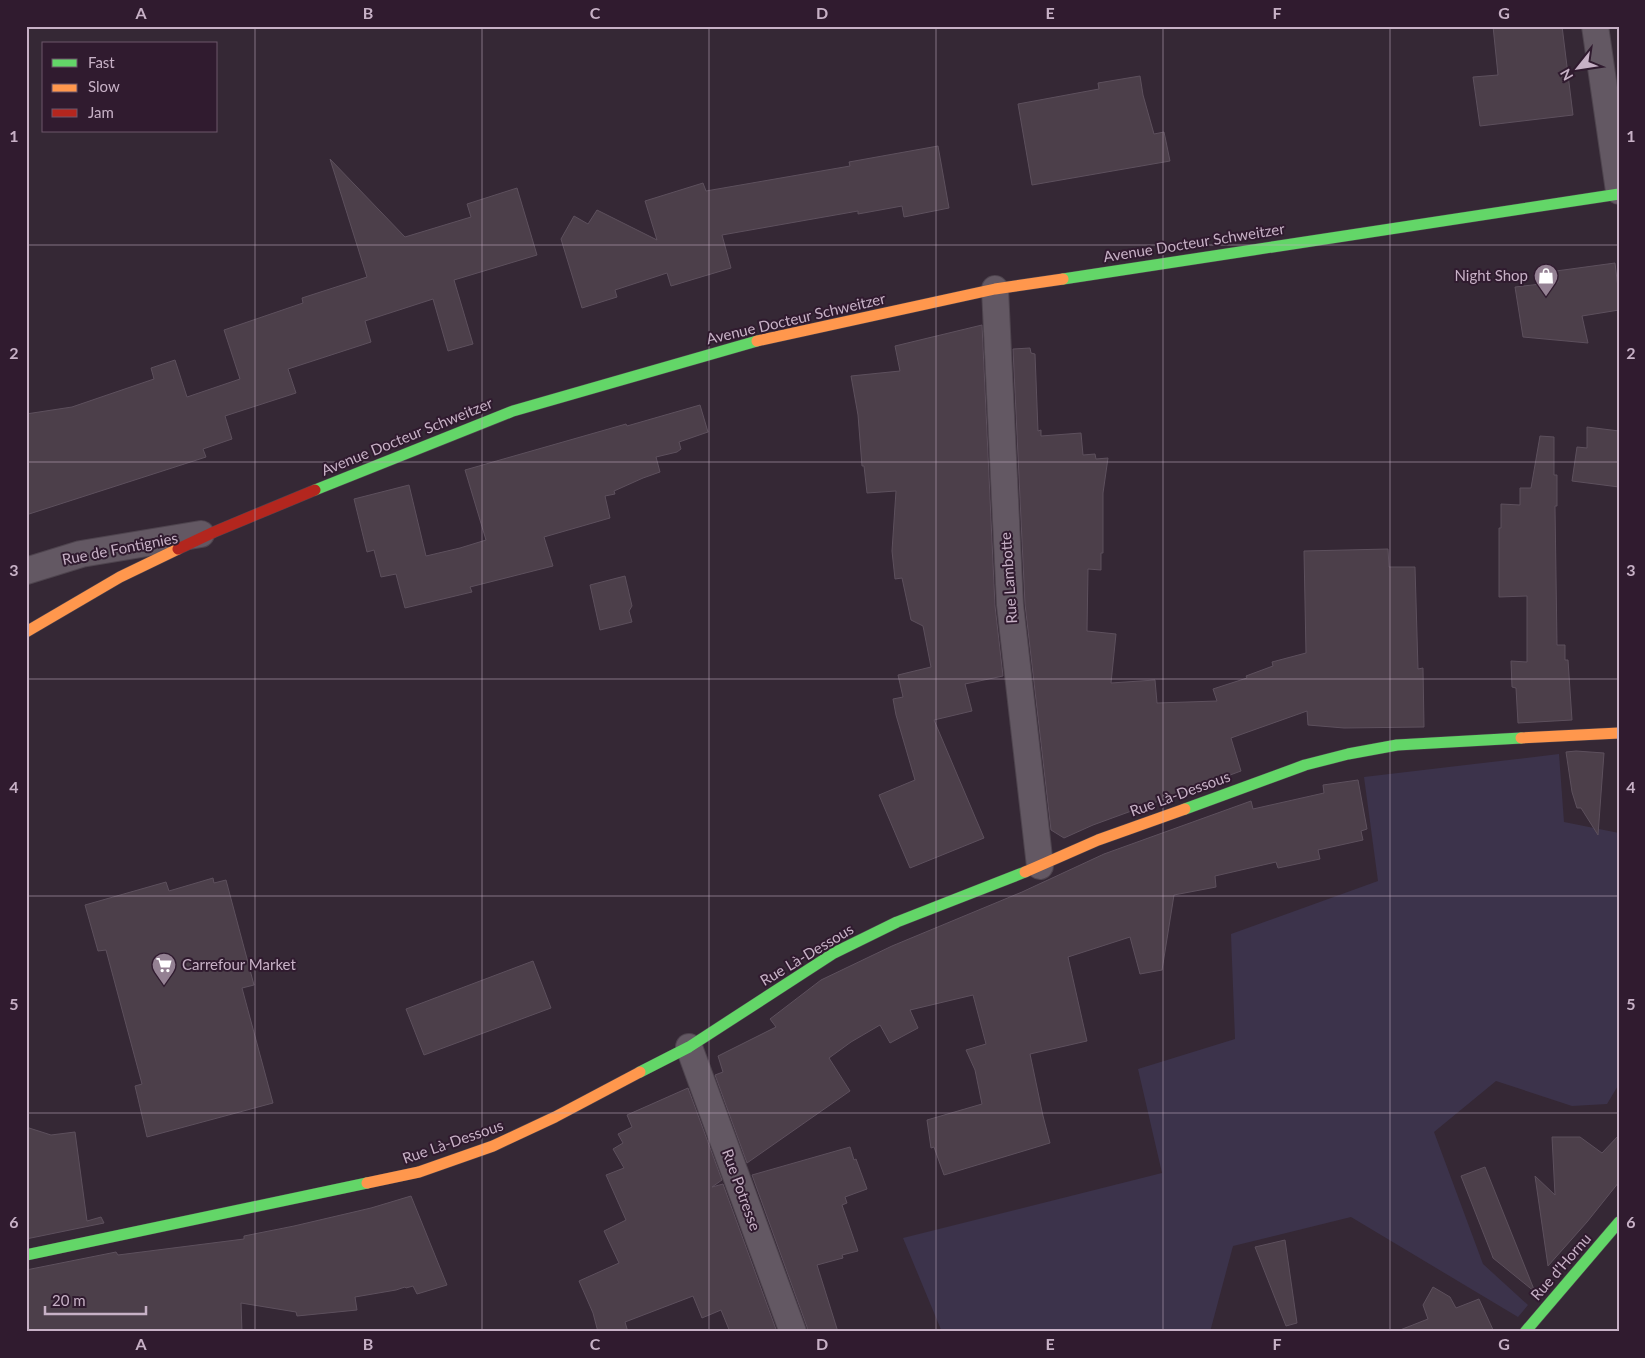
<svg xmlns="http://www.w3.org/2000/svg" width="1645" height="1358" font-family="Lato,sans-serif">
<rect width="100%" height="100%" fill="#352835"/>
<path fill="#3c334b" d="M 1559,754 L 1564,822 L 1619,833 L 1619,1084 L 1607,1104 L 1572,1106 L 1496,1081 L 1434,1132 L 1483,1264 L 1528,1305 L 1518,1317 L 1351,1217 L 1233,1246 L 1210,1332 L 942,1332 L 903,1238 L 1162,1173 L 1138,1069 L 1235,1039 L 1231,934 L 1378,881 L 1364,777 Z"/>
<g fill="#4c3f4a" stroke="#5d505d">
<path d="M 1493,26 L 1562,26 L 1573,115 L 1480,126 L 1473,77 L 1498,75 Z"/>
<path d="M 1140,76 L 1143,95 L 1154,134 L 1164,132 L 1170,161 L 1032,185 L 1018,104 L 1099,89 L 1098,83 Z"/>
<path d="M 938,146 L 949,208 L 904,217 L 902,206 L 858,214 L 858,211 L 722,235 L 731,268 L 671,286 L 667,273 L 615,290 L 617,297 L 582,308 L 561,239 L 574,216 L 588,224 L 597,210 L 657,240 L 645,201 L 703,183 L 706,191 L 850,166 L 849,162 Z"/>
<path d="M 330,159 L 405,237 L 471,217 L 467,204 L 517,188 L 537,255 L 454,280 L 473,344 L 448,351 L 433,299 L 365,321 L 371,342 L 288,369 L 296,393 L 225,416 L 232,439 L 203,449 L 206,457 L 26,515 L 26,414 L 72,407 L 154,379 L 151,368 L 175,360 L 187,397 L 240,379 L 224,330 L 303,303 L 302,298 L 367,277 Z"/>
<path d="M 1615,263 L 1619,296 L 1619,310 L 1582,316 L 1588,343 L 1523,337 L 1515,287 L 1558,282 L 1556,271 Z"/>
<path d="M 982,325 L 995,606 L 1003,676 L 965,684 L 972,711 L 934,720 L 984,838 L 910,868 L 879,795 L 915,780 L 896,715 L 893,699 L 903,697 L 898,675 L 931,667 L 923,626 L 911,620 L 902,578 L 895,579 L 892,551 L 896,491 L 867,493 L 864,466 L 862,466 L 858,415 L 851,376 L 900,371 L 895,346 Z"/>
<path d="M 1030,348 L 1031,353 L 1035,354 L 1038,431 L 1041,430 L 1041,436 L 1081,433 L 1083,455 L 1095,454 L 1096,459 L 1108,458 L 1103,493 L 1103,553 L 1101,553 L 1101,570 L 1088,569 L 1087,631 L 1116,634 L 1111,683 L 1155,680 L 1157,703 L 1217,701 L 1213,689 L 1247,678 L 1246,676 L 1273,666 L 1272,662 L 1306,653 L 1304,551 L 1388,549 L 1389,567 L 1415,567 L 1418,669 L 1423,668 L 1424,727 L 1344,728 L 1308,725 L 1307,711 L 1231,738 L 1241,771 L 1093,825 L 1064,838 L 1051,830 L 1025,604 L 1013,349 Z"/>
<path d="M 700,405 L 708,432 L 679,442 L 681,449 L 677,452 L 656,457 L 660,472 L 643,478 L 614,491 L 615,494 L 605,496 L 610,518 L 544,537 L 553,566 L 470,587 L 472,592 L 405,608 L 396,574 L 381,577 L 374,550 L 367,552 L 354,499 L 409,485 L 426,556 L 460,548 L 486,540 L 465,470 L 626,424 L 627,426 Z"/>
<path d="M 1587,427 L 1619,431 L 1619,487 L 1572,481 L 1577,447 L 1587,448 Z"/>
<path d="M 1540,436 L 1554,437 L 1554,475 L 1557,475 L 1557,506 L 1555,506 L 1557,645 L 1565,645 L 1565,660 L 1568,660 L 1572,720 L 1518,723 L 1516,688 L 1512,687 L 1511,661 L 1527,662 L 1527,596 L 1499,597 L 1499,528 L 1501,528 L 1501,504 L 1520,505 L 1520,488 L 1531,488 Z"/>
<path d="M 625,576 L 632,606 L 629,611 L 632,622 L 600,630 L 590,585 Z"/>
<path d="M 1576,751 L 1604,753 L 1598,835 L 1581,808 L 1577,808 L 1572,792 L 1566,752 Z"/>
<path d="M 1358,780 L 1367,829 L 1361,831 L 1363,840 L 1318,850 L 1320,859 L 1278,868 L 1276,862 L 1215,876 L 1216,887 L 1174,895 L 1162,970 L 1140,974 L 1130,937 L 1068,957 L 1087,1041 L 1030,1054 L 1043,1116 L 1050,1143 L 944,1175 L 934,1147 L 931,1148 L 927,1120 L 982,1104 L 975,1070 L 966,1050 L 986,1044 L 973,995 L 910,1010 L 918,1028 L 890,1043 L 880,1025 L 851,1042 L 829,1058 L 850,1091 L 747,1163 L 715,1075 L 723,1072 L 718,1056 L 776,1027 L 770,1019 L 821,980 L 892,946 L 1022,892 L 1104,854 L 1251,801 L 1253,809 L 1324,793 L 1323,785 Z"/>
<path d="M 213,878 L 214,883 L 226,880 L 254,985 L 242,988 L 273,1103 L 147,1137 L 135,1086 L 142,1084 L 106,950 L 98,951 L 85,905 L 166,882 L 169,891 Z"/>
<path d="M 533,961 L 551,1008 L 424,1055 L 406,1009 Z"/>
<path d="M 688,1088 L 722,1180 L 712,1187 L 723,1184 L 777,1332 L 730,1332 L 721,1310 L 702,1318 L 693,1296 L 625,1322 L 628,1332 L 598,1332 L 593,1313 L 579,1281 L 619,1263 L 604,1231 L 626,1220 L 606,1175 L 624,1168 L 613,1149 L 623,1143 L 618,1134 L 632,1127 L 627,1115 Z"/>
<path d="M 26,1127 L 51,1135 L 75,1132 L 87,1221 L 101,1217 L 104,1223 L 26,1239 Z"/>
<path d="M 1619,1135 L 1619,1182 L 1587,1222 L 1548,1266 L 1535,1176 L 1555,1195 L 1552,1137 L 1580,1137 L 1602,1153 Z"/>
<path d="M 850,1147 L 854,1160 L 856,1159 L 867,1189 L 845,1197 L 847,1203 L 842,1205 L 858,1251 L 842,1255 L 843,1258 L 817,1265 L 838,1332 L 808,1332 L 807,1327 L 752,1175 Z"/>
<path d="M 1485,1167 L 1535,1292 L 1493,1258 L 1492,1255 L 1461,1176 Z"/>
<path d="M 411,1196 L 447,1285 L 417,1294 L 413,1286 L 406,1288 L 405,1287 L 396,1290 L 355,1297 L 357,1310 L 297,1316 L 296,1312 L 241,1303 L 242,1332 L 26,1332 L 26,1270 L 116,1252 L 118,1255 L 244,1239 L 244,1236 L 294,1226 L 371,1208 Z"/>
<path d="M 1285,1240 L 1297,1323 L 1286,1326 L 1255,1247 Z"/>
<path d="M 1433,1287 L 1450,1297 L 1456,1308 L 1479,1299 L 1494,1332 L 1400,1332 L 1400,1330 L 1428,1319 L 1423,1305 Z"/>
</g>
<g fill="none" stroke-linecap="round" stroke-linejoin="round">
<defs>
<g id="street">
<path d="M 1595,26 L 1619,191"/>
<path d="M 995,289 L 1010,605 L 1040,866"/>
<path d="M 26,571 L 81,554 L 201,534"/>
<path d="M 689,1047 L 793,1332"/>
</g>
<g id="fast">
<path d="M 1063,279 L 1619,194"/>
<path d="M 315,490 L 513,411 L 757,341"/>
<path d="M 1185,809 L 1305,765 L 1348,754 L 1397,745 L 1521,738"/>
<path d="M 640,1072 L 689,1047 L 834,953 L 897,922 L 1025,872"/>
<path d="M 26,1255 L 367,1183"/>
<path d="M 1525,1332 L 1619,1222"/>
</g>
<g id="slow">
<path d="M 757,341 L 995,289 L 1063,279"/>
<path d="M 26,632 L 120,577 L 178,549"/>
<path d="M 1521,738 L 1619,733"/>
<path d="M 1025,872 L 1098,840 L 1185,809"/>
<path d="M 367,1183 L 419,1172 L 493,1146 L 555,1117 L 640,1072"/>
</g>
<path id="jam" d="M 178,549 L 214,532 L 315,490"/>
</defs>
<use href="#street" stroke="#4e444e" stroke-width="28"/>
<use href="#fast" stroke="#4e444e" stroke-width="12"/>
<use href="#slow" stroke="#4e444e" stroke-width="12"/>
<use href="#jam" stroke="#4e444e" stroke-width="12"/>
<use href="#street" stroke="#635863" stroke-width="26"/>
<use href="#fast" stroke="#63d668" stroke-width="11"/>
<use href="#slow" stroke="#ff974d" stroke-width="11"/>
<use href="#jam" stroke="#b3261e" stroke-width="11"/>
</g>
<path fill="none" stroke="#c7b1c6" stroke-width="1" stroke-opacity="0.55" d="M 255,26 L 255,1332M 482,26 L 482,1332M 709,26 L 709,1332M 936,26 L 936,1332M 1163,26 L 1163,1332M 1390,26 L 1390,1332M 26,245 L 1619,245M 26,462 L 1619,462M 26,679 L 1619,679M 26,896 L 1619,896M 26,1113 L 1619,1113"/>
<defs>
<symbol id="shop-pin" viewBox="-11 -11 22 30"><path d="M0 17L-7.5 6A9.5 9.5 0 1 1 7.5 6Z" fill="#948193" stroke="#301b2f"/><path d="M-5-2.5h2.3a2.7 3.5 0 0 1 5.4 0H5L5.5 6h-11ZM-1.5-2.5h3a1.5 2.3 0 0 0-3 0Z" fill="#fff"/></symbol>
<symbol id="supermarket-pin" viewBox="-11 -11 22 30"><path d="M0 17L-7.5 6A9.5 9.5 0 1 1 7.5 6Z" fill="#948193" stroke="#301b2f"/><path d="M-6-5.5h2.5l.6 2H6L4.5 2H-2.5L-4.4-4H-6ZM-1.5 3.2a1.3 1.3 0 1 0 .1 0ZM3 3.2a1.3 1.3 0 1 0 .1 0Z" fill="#fff"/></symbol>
</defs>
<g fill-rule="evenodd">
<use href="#shop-pin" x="1532" y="262" width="28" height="38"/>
<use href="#supermarket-pin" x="150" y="951" width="28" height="38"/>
</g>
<g text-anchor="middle" stroke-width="4" stroke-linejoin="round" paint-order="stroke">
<g font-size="15" fill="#c7b1c6" stroke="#301b2f">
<text transform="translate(1194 243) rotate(-9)" y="5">Avenue Docteur Schweitzer</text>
<text transform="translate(796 319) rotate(-13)" y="5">Avenue Docteur Schweitzer</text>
<text transform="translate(407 437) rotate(-22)" y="5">Avenue Docteur Schweitzer</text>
<text transform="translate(120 549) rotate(-11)" y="5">Rue de Fontignies</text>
<text transform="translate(1009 578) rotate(-94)" y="5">Rue Lambotte</text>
<text transform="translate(1180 794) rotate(-20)" y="5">Rue Là-Dessous</text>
<text transform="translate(807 955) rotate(-31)" y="5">Rue Là-Dessous</text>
<text transform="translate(453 1142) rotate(-19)" y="5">Rue Là-Dessous</text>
<text transform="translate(741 1190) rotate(70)" y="5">Rue Potresse</text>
<text transform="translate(1561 1267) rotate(-49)" y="5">Rue d'Hornu</text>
</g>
<g font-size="15" fill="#c7b1c6" stroke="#301b2f" text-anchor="end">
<text x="1528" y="281">Night Shop</text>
<text x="182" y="970" text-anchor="start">Carrefour Market</text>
</g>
</g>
<rect width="1645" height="1358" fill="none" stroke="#301b2f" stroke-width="55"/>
<rect x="42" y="42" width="175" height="90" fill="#301b2f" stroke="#6c576b"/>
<rect x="52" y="59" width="25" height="8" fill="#63d668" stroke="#6c576b"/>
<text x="88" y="68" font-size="15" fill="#c7b1c6">Fast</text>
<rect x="52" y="84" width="25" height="8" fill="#ff974d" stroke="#6c576b"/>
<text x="88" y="92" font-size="15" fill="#c7b1c6">Slow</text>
<rect x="52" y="109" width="25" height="8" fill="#b3261e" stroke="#6c576b"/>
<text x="88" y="118" font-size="15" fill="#c7b1c6">Jam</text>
<g transform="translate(1578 68) rotate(240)" stroke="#301b2f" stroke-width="4" paint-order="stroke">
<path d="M0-4L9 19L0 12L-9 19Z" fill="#c7b1c6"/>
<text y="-8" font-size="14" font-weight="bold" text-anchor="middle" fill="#c7b1c6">N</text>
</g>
<path d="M45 1306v8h101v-8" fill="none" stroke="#c7b1c6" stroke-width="2.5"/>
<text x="52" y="1306" font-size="15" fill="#c7b1c6" stroke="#301b2f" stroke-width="4" paint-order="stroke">20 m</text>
<rect x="28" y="28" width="1590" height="1302" fill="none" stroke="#c7b1c6" stroke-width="2"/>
<g font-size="16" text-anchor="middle" font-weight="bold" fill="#c7b1c6">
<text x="141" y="19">A</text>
<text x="368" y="19">B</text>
<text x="595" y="19">C</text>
<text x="822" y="19">D</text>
<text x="1050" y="19">E</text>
<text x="1277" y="19">F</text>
<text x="1504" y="19">G</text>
<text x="14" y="142">1</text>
<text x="1631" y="142">1</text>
<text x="14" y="359">2</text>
<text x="1631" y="359">2</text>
<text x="14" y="576">3</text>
<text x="1631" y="576">3</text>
<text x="14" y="793">4</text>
<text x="1631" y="793">4</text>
<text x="14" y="1010">5</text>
<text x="1631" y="1010">5</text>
<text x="14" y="1228">6</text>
<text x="1631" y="1228">6</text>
<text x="141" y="1350">A</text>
<text x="368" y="1350">B</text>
<text x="595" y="1350">C</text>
<text x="822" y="1350">D</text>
<text x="1050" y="1350">E</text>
<text x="1277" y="1350">F</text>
<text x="1504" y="1350">G</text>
</g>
</svg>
